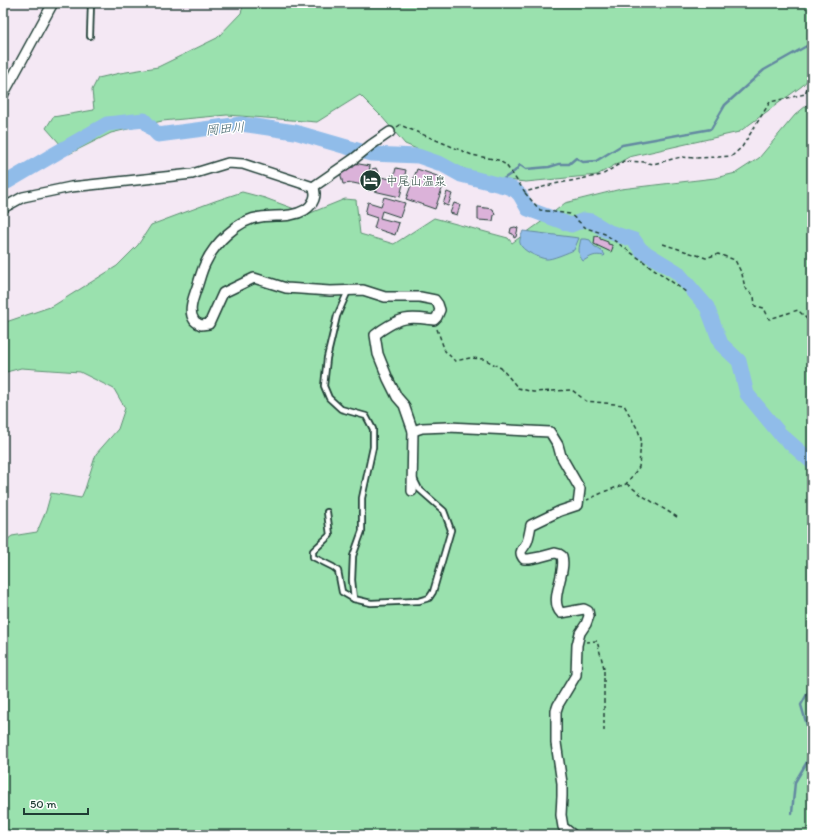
<svg xmlns="http://www.w3.org/2000/svg" width="815" height="838" font-family="Itim,'Klee One',sans-serif">
<rect width="100%" height="100%" fill="#f4e8f4"/>
<filter id="ink" filterUnits="userSpaceOnUse"><feTurbulence type="fractalNoise" baseFrequency=".025" numOctaves="2"/><feDisplacementMap in="SourceGraphic" scale="8" xChannelSelector="R" yChannelSelector="G"/><feConvolveMatrix kernelMatrix="1 2 1 2 8 2 1 2 1" color-interpolation-filters="sRGB"/></filter>
<g filter="url(#ink)">
<g fill="#9ae1ae" stroke="#5c8f71">
<path d="M 244,3 L 812,3 L 812,75 L 802,86 L 739,132 L 629,157 L 597,175 L 526,182 L 486,178 L 405,144 L 382,117 L 360,95 L 317,122 L 227,115 L 162,121 L 111,133 L 69,154 L 46,128 L 53,117 L 94,110 L 92,90 L 98,78 L 120,73 L 158,67 L 217,38 L 241,13 Z"/>
<path d="M 812,101 L 812,835 L 3,835 L 3,543 L 12,536 L 37,532 L 46,511 L 51,493 L 81,498 L 85,489 L 96,454 L 118,429 L 125,408 L 114,389 L 80,372 L 21,368 L 3,373 L 3,323 L 53,306 L 117,266 L 138,245 L 151,225 L 215,201 L 242,192 L 265,198 L 308,214 L 345,199 L 356,200 L 360,234 L 394,244 L 434,218 L 508,238 L 512,243 L 544,220 L 565,203 L 621,189 L 715,178 L 736,173 L 759,158 L 795,115 Z"/>
</g>
<g fill="#90bce9" stroke="#6389a1">
<path d="M 523,231 L 579,238 L 574,250 C 569,252 551,260 546,259 C 540,258 521,251 520,243 C 519,240 522,234 523,231 Z"/>
<path d="M 581,239 L 586,239 L 590,240 L 594,246 L 603,252 L 605,255 L 604,256 C 594,254 592,256 583,261 C 577,254 579,247 581,239 Z"/>
</g>
<g fill="none" stroke-linecap="round" stroke-linejoin="round">
<g stroke="#6389a1" stroke-width="2.5">
<path d="M 496,184 L 515,171 L 520,165 L 526,169 L 549,167 L 559,164 L 569,164 L 576,158 L 583,162 L 596,161 L 622,145 L 711,129 L 725,105 L 764,70 L 812,43"/>
<path d="M 812,685 L 801,705 L 808,729 L 812,736"/>
<path d="M 792,813 L 795,782 L 807,762 L 812,747"/>
</g>
<path stroke="#90bce9" stroke-width="15" d="M 3,182 L 7,182 L 58,152 L 107,124 L 144,120 L 158,135 L 241,124 L 295,132 L 371,154 L 418,156 L 441,164 L 461,175 L 508,187 L 515,190 L 520,195 L 528,209 L 571,225 L 584,220 L 591,221 L 609,232 L 634,240 L 641,250 L 677,272 L 707,307 L 721,344 L 739,361 L 747,394 L 780,434 L 812,462"/>
</g>
<g fill="#dbb2d9" stroke="#1f3d34">
<path d="M 354,163 L 370,166 L 369,173 L 373,174 L 372,169 L 376,168 L 380,177 L 391,179 L 392,175 L 394,176 L 396,168 L 406,170 L 400,197 L 374,191 L 376,185 L 367,184 L 367,186 L 353,183 L 343,184 L 340,172 L 348,171 L 347,168 L 354,167 Z"/>
<path d="M 417,169 L 440,177 L 437,184 L 443,186 L 435,209 L 406,199 Z"/>
<path d="M 447,192 L 452,194 L 448,206 L 443,204 Z"/>
<path d="M 384,197 L 405,203 L 400,217 L 382,211 L 380,218 L 399,223 L 395,235 L 374,228 L 377,218 L 365,214 L 368,202 L 381,206 Z"/>
<path d="M 454,203 L 460,205 L 457,215 L 450,213 Z"/>
<path d="M 478,207 L 493,209 L 495,215 L 494,215 L 493,221 L 478,220 Z"/>
<path d="M 515,227 L 518,228 L 516,237 L 514,238 L 513,234 L 510,233 L 511,228 Z"/>
<path d="M 595,236 L 600,237 L 600,239 L 608,242 L 608,244 L 612,245 L 612,247 L 613,247 L 611,252 L 594,244 Z"/>
</g>
<g fill="none" stroke-linecap="round" stroke-linejoin="round">
<defs>
<g id="lane">
<path d="M 90,36 L 91,3"/>
<path d="M 327,512 L 330,535 L 313,551 L 313,557 L 333,567 L 338,571 L 342,592 L 354,599 L 352,580 L 353,556 L 362,531 L 362,498 L 373,447 L 373,429 L 366,416 L 341,409 L 329,398 L 324,386 L 327,358 L 337,316 L 348,291"/>
<path d="M 354,599 L 371,603 L 419,601 L 429,598 L 433,592 L 451,530 L 444,511 L 419,489 L 414,479"/>
</g>
<g id="street">
<path d="M 3,95 L 53,3"/>
<path d="M 313,187 C 318,195 313,205 305,210 C 291,218 276,215 261,217 C 238,219 214,244 205,264 C 201,272 199,282 196,290 C 193,299 188,311 194,320 C 195,322 199,324 201,325 L 209,324 L 223,293 L 254,278 L 286,288 L 330,291 L 363,290 L 385,297 L 420,297 L 435,300 L 438,304 L 440,310 L 437,317 L 434,320 C 425,319 414,317 405,319 C 395,321 382,329 375,335 L 378,354 L 388,379 L 397,397 L 404,405 L 413,431 L 412,491"/>
<path d="M 3,208 L 23,197 L 71,187 L 192,174 L 228,163 L 243,164 L 313,187 L 355,158 L 371,145 L 390,132"/>
<path d="M 413,431 L 422,428 L 448,427 L 550,432 L 558,445 L 561,456 L 580,489 L 578,505 L 560,511 L 531,525 C 530,530 529,537 527,542 C 524,549 517,551 524,559 L 529,559 L 540,557 L 555,553 L 559,554 L 562,556 C 567,573 548,600 561,613 L 584,609 L 588,611 L 589,616 L 586,624 L 580,633 L 577,645 L 576,675 L 558,705 L 556,711 L 556,743 L 562,783 L 562,796 L 561,815 L 563,827 L 573,835"/>
</g>
</defs>
<use href="#lane" stroke="#1f3d34" stroke-width="8"/>
<use href="#street" stroke="#1f3d34" stroke-width="12"/>
<g stroke="#1f3d34" stroke-width="1.5" stroke-dasharray="4 3" stroke-linecap="butt">
<path d="M 397,127 L 400,125 L 472,155 L 498,160 L 506,165 L 525,192 L 554,184 L 602,175 L 624,161 L 644,162 L 653,164 L 681,157 L 695,158 L 719,157 L 732,156 L 742,147 L 770,102 L 805,94 L 812,74"/>
<path d="M 525,193 L 540,210 L 570,214 L 586,228 L 605,234 L 686,292"/>
<path d="M 663,244 L 706,258 L 718,254 L 735,260 L 742,274 L 745,288 L 754,296 L 755,306 L 764,308 L 769,319 L 798,310 L 812,324"/>
<path d="M 437,329 L 445,351 L 455,361 L 470,358 L 484,359 L 501,368 L 508,376 L 518,388 L 533,392 L 572,390 L 586,401 L 624,405 L 638,430 L 641,439 L 639,467 L 626,484 L 606,491 L 587,500"/>
<path d="M 627,484 L 643,496 L 677,517"/>
<path d="M 586,642 L 597,641 L 604,668 L 604,734"/>
</g>
<use href="#lane" stroke="#fff" stroke-width="4.5"/>
<use href="#street" stroke="#fff" stroke-width="9"/>
</g>
</g>
<defs>
<symbol id="hotel-disc" viewBox="-11 -11 22 22"><circle r="9.5" fill="#1f3d34" stroke="#fff"/><path d="M-6-4.5h1.5V1H6V5H4.5V3h-9V5H-6ZM-4 0a1.8 1.8 0 1 1 3.6 0ZM.5 0V-2.5h3Q6-2.5 6 0Z" fill="#fff"/></symbol>
</defs>
<g fill-rule="evenodd">
<use href="#hotel-disc" x="358" y="168" width="25" height="25"/>
</g>
<g text-anchor="middle" stroke-width="3" stroke-linejoin="round" paint-order="stroke">
<g font-size="12" fill="#1f3d34" stroke="#fff" text-anchor="start">
<text x="386" y="185">中尾山温泉</text>
</g>
<g font-size="13" font-style="italic" fill="#41636a" stroke="#fff">
<text transform="translate(225 128) rotate(-5)" y="5">岡田川</text>
</g>
</g>
<rect width="815" height="838" fill="none" stroke="#fff" stroke-width="16"/>
<rect x="8" y="8" width="799" height="822" fill="none" stroke="#1f3d34" stroke-width="1.5" filter="url(#ink)"/>
<path d="M24 808v6h64v-6" fill="none" stroke="#1f3d34" stroke-width="2"/>
<text x="30" y="808" font-size="12" fill="#1f3d34" stroke="#ffffff" stroke-width="3" paint-order="stroke">50 m</text>
</svg>
